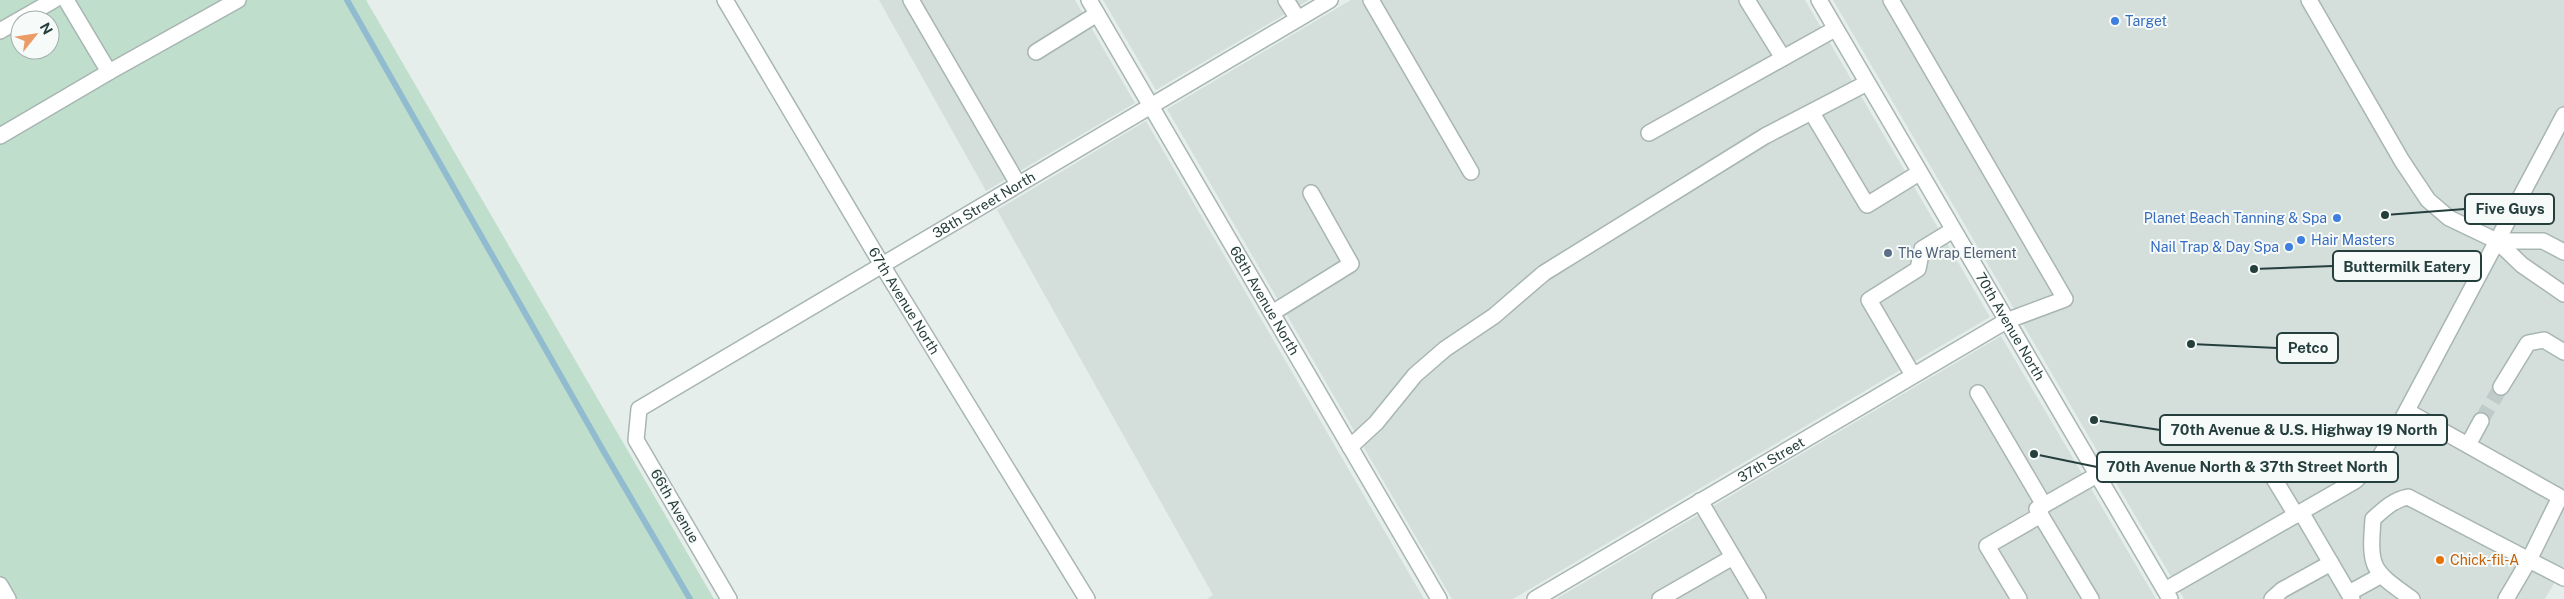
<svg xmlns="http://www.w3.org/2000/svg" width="2564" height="599" font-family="'Public Sans',sans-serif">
<rect width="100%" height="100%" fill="#e5eeeb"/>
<g fill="#d4dedb">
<path d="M 879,0 L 1075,0 L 1135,103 L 986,191 Z"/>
<path d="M 1103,0 L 1309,0 L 1156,90 Z"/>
<path d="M 1351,0 L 1805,0 L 1990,317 L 1513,599 L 1452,599 L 1167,109 Z"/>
<path d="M 1833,0 L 2564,0 L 2564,566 L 2545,599 L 2184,599 Z"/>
<path d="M 1146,121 L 1424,599 L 1207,599 L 1213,595 L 997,210 Z"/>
<path d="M 2001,336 L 2156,599 L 1556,599 Z"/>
</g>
<path fill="#c0decc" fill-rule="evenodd" d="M 0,0 L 366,0 L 714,599 L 0,599 ZM 20,20 L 50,20 L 50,50 L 20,50 Z"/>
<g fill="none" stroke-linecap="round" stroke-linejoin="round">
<path stroke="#91bcd0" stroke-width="6" d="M 347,0 L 604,452 L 690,599"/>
<path stroke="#bfcbc8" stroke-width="15" stroke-dasharray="15 8" stroke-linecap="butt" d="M 2481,421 L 2501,387"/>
<defs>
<g id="minor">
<path d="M 66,0 L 109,72 L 238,0"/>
<path id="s1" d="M 725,0 L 882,265 L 1087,599"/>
<path d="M 911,0 L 1018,184"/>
<path id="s2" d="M 1089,0 L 1439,599"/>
<path d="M 1286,0 L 1298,19"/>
<path d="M 1371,0 L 1471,172"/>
<path d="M 1747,0 L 1783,58"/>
<path id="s3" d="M 1819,0 L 2170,599"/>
<path d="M 2309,0 L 2402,161 L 2428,200 L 2449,218 L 2497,241 L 2522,265 L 2564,294"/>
<path d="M 0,31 L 54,0"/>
<path d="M 1036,52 L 1097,14"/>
<path d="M 1812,113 L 1867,205 L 1919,173"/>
<path d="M 1649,133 L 1835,29"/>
<path d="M 0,136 L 109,72"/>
<path d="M 2497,241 L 2543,241 L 2564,252"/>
<path d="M 1272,313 L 1351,264 L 1311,193"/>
<path d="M 1913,375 L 1869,300 L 1918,269 L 1922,249 L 1953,230"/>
<path d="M 2501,387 L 2528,343 L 2544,340 L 2564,352"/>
<path d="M 1978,393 L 2044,505"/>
<path d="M 2407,411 L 2560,497 L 2529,560 L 2564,578"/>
<path d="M 2468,445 L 2481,421"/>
<path d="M 1350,447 L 1376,423 L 1415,375 L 1445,349 L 1494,316 L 1544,273 L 1765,136 L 1867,83"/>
<path d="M 2270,472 L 2296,515"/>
<path d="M 1700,501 L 1758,599"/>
<path d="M 2301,512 L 2352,599"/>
<path d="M 0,585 L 8,599"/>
<path d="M 2165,590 L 2355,481 L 2379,458 L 2397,429 L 2564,115"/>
<path d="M 2349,593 L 2380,576"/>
<path id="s4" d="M 729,599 L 636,440 L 639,409 L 1330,0"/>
<path id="s5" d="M 1535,599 L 2006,321 L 2065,299 L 1891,0"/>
<path d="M 1660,599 L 1733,557"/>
<path d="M 2019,599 L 1987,546 L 2041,515"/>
<path d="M 2091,599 L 2037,509 L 2097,475"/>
<path d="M 2272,599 L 2282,590 L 2331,563"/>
<path d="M 2412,599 C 2372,570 2369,570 2373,519 C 2384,509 2393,500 2408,497 L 2529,560 L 2506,599"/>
</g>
</defs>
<use href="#minor" stroke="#a8b6b3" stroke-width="18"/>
<use href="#minor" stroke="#fff" stroke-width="15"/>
</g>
<g fill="#3f7fe0" stroke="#f6faf9" stroke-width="2">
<circle cx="2115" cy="21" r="5"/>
<circle cx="2337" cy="218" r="5"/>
<circle cx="2301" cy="240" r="5"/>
<circle cx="2289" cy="247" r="5"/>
</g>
<circle fill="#5c6f8a" stroke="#f6faf9" stroke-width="2" cx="1888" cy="253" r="5"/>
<circle fill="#e8710a" stroke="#f6faf9" stroke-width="2" cx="2440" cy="560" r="5"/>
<g text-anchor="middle" stroke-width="4" stroke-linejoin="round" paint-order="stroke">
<g font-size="14" fill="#366cbe" stroke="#f6faf9" text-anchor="start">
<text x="2125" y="26">Target</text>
<text x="2327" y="223" text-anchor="end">Planet Beach Tanning &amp; Spa</text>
<text x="2311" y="245">Hair Masters</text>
<text x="2279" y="252" text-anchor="end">Nail Trap &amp; Day Spa</text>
</g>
<g font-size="14" fill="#253f3c" stroke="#f6faf9">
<text dy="5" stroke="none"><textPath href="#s4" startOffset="616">38th Street North</textPath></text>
<text dy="5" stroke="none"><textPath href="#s2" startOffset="348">68th Avenue North</textPath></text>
<text dy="5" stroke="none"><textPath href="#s1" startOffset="350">67th Avenue North</textPath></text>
<text dy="5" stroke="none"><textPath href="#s3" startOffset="378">70th Avenue North</textPath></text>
<text dy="5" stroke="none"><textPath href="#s5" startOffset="274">37th Street</textPath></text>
<text transform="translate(675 506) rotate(60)" y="5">66th Avenue</text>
</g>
<g font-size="14" fill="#4e5e75" stroke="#f6faf9" text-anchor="start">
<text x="1898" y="258">The Wrap Element</text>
</g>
<g font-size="14" fill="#c56008" stroke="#f6faf9" text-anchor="start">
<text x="2450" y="565">Chick-fil-A</text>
</g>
</g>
<path fill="none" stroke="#253f3c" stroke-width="2" d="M2385 215L2465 209M2254 269L2333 266M2191 344L2277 348M2094 420L2160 430M2034 454L2097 467"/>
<g fill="#253f3c" stroke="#f6faf9" stroke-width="2">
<circle cx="2385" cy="215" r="5"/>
<circle cx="2254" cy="269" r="5"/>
<circle cx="2191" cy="344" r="5"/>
<circle cx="2094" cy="420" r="5"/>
<circle cx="2034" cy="454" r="5"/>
</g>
<g fill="#f6faf9" stroke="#253f3c" stroke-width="2">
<rect x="2465" y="194" width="89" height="30" rx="5"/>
<rect x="2333" y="251" width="148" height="30" rx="5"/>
<rect x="2277" y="333" width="61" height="30" rx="5"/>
<rect x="2160" y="415" width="287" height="30" rx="5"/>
<rect x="2097" y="452" width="301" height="30" rx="5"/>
</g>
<g font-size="15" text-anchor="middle" font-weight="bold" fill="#253f3c">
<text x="2510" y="214">Five Guys</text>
<text x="2407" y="272">Buttermilk Eatery</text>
<text x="2308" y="353">Petco</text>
<text x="2304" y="435">70th Avenue &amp; U.S. Highway 19 North</text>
<text x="2247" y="472">70th Avenue North &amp; 37th Street North</text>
</g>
<g transform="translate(35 35) rotate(60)"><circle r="24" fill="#f6faf9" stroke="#a2afad"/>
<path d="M0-4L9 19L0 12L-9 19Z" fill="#eb9b66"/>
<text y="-8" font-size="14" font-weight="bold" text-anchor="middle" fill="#253f3c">N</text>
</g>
</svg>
